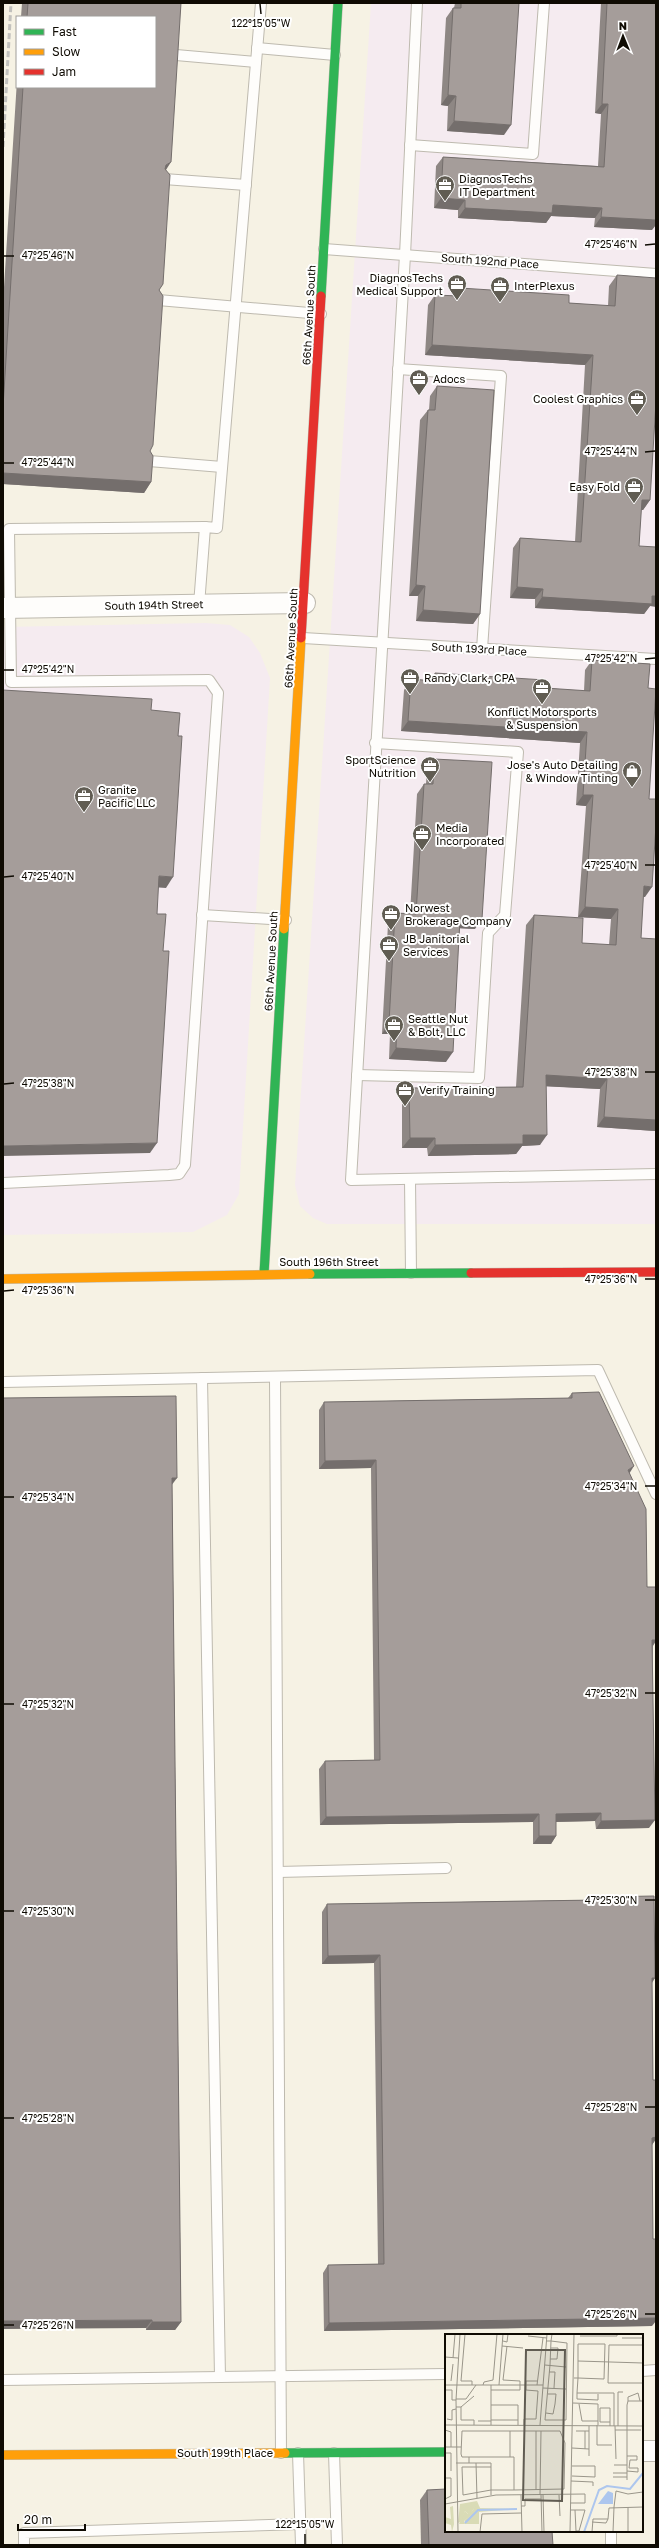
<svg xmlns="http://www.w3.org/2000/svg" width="659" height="2548" font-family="'Golos Text',sans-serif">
<rect width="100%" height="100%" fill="#f6f2e4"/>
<g fill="#f5ebf0">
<path d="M 371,3 L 656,3 L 656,1224 L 327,1224 L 313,1218 L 300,1206 L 295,1185 Z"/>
<path d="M 206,623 L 230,625 L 249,637 L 260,653 L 270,678 L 239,1194 L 227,1215 L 193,1232 L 3,1235 L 3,627 Z"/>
</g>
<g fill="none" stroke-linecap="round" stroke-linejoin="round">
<defs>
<g id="lane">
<path d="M 417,3 L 405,255 L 351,1180 L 656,1174"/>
<path d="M 257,48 L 335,55"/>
<path d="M 176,55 L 256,62"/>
<path d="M 410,145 L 533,154 L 544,3"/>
<path d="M 164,179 L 246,185"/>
<path d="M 324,249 L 656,274"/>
<path d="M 158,300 L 321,314"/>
<path d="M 398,369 L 501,376 L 482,649"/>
<path d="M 149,461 L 222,467"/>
<path d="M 199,605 L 205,527 L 217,528 L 261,3"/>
<path d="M 303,638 L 656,659"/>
<path d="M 202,915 L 286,920"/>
<path d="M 357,1075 L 479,1078 L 488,933 L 505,915 L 518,752 L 375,743"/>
<path d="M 410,1179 L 411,1273"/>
<path d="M 3,1183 L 169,1175 L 179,1174 L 185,1165 L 218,693 L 209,680 L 11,682 L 9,529 L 205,527"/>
<path d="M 275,1377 L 281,2453"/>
<path d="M 202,1378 L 220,2377"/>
<path d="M 3,1382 L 598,1370 L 656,1494"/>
<path d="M 278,1872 L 446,1868"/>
<path d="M 642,2371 L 656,2370"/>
<path d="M 3,2380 L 446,2374"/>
<path d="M 298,2453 L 301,2545"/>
<path d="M 334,2453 L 337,2545"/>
<path d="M 611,2531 L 611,2545"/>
<path d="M 24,2545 L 24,2533 L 300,2524"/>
</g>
<g id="street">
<path d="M 3,608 L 305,603"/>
<path d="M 642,2451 L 656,2451"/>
</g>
<g id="fast">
<path d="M 321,296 L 338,3"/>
<path d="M 264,1274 L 284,929"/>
<path d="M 310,1274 L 471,1273"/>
<path d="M 285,2453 L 446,2452"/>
</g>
<g id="slow">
<path d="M 284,929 L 301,638"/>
<path d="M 3,1279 L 310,1274"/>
<path d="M 3,2455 L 285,2453"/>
</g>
<g id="jam">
<path d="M 301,638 L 321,296"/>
<path d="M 471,1273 L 656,1272"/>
</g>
</defs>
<use href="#lane" stroke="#bebaaf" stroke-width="12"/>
<use href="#street" stroke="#bebaaf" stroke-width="22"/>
<use href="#fast" stroke="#bebaaf" stroke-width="10"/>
<use href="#slow" stroke="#bebaaf" stroke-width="10"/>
<use href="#jam" stroke="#bebaaf" stroke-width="10"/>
<use href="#lane" stroke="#fefdfb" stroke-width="10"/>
<use href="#street" stroke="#fefdfb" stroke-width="20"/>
<use href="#fast" stroke="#30b455" stroke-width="9"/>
<use href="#slow" stroke="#ff9f0a" stroke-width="9"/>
<use href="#jam" stroke="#e5322d" stroke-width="9"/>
<path stroke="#c2c1bd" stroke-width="3" stroke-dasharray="6 3" stroke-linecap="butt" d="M 3,147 L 11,3"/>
</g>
<g fill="#8e8784">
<path d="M 22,3 L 181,3 L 166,170 L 150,451 L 151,482 L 144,493 L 3,484 L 3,303 L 17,80 L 17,87 L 155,87 L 155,17 L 21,17 Z"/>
<path d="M 455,3 L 519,3 L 504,135 L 447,131 L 448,106 L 441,105 L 446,18 L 453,8 L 454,8 Z"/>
<path d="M 601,3 L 656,3 L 652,230 L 594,227 L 595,218 L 551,216 L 546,223 L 458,218 L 458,210 L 434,208 L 436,166 L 443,157 L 598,166 L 601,114 L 595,113 Z"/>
<path d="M 617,275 L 650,500 L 643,510 L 641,510 L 639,546 L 650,606 L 644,614 L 535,608 L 535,599 L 510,598 L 513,548 L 520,538 L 575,542 L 585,365 L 425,355 L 428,305 L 435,295 L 454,296 L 460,288 L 569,303 L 608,306 L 609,286 Z"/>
<path d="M 437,386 L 480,614 L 473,624 L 416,621 L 418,596 L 409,596 L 420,420 L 428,410 L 429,410 L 430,396 Z"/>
<path d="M 592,660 L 648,688 L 649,799 L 645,897 L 643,897 L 641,938 L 656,939 L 656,1130 L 655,1131 L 597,1127 L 600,1089 L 546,1086 L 540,1145 L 522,1146 L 516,1154 L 428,1156 L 427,1148 L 402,1148 L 402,1099 L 409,1088 L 516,1087 L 526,925 L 534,915 L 582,943 L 609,945 L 611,919 L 578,917 L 586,806 L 576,805 L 580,743 L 401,731 L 404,690 L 411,679 L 430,681 L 435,673 L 545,688 L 584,691 L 585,670 Z"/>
<path d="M 434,759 L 475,929 L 460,928 L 446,1062 L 389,1059 L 390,1034 L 382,1034 L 388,924 L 395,913 L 410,914 L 417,794 L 424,784 L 426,784 L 427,769 Z"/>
<path d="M 572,1393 L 629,1473 L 656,1641 L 653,1646 L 649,1828 L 596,1829 L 595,1821 L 556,1822 L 556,1836 L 551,1844 L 533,1844 L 533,1822 L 320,1825 L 319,1769 L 325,1761 L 374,1760 L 371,1468 L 319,1469 L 319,1410 L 324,1402 L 568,1398 Z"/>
<path d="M 172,1485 L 181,2322 L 175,2330 L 146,2330 Z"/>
<path d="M 598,1897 L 655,1978 L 652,1983 L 653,2080 L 656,2080 L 656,2139 L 652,2145 L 652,2326 L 324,2331 L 323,2273 L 328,2265 L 378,2264 L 374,1963 L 322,1964 L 322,1912 L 327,1904 L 596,1900 Z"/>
<path d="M 427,2490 L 553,2545 L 421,2545 L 420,2500 Z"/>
</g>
<g fill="#746e6c">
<path d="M 448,95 L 456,96 L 448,106 L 441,105 Z"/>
<path d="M 602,104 L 608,104 L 601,114 L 595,113 Z"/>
<path d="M 454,121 L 511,125 L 504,135 L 447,131 Z"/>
<path d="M 171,162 L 164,173 L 166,165 Z"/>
<path d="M 441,198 L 465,200 L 458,210 L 434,208 Z"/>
<path d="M 553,205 L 602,208 L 595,218 L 551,216 L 546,223 L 458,218 L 465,208 Z"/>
<path d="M 601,217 L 656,220 L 656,225 L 652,230 L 594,227 Z"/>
<path d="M 432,345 L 593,355 L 585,365 L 425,355 Z"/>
<path d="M 3,473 L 151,482 L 144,493 L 3,484 Z"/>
<path d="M 642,500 L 650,500 L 643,510 L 635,510 Z"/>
<path d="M 416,585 L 425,586 L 418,596 L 409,596 Z"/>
<path d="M 517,587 L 543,589 L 535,599 L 510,598 Z"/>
<path d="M 652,596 L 656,596 L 656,607 L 650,606 L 644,614 L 535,608 L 542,597 Z"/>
<path d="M 423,610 L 480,614 L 473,624 L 416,621 Z"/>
<path d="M 408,721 L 587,732 L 580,743 L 401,731 Z"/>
<path d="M 583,795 L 593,795 L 586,806 L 576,805 Z"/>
<path d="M 159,876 L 173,877 L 166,888 L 152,887 Z"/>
<path d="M 644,886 L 652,887 L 645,897 L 637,896 Z"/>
<path d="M 585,907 L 618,909 L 611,919 L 578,917 Z"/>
<path d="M 460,918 L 482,919 L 475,929 L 453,928 Z"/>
<path d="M 389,1023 L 397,1023 L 390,1034 L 382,1034 Z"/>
<path d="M 396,1048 L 453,1052 L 446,1062 L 389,1059 Z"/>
<path d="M 546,1075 L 607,1079 L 600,1089 L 539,1086 Z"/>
<path d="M 604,1117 L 656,1120 L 656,1130 L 655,1131 L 597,1127 Z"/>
<path d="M 523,1135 L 547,1135 L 540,1145 L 522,1146 L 516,1154 L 428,1156 L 435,1145 Z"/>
<path d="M 410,1138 L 435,1138 L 427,1148 L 402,1148 Z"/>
<path d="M 157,1143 L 150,1153 L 3,1156 L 3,1146 Z"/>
<path d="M 376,1460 L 371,1468 L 319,1469 L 325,1461 Z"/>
<path d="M 634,1466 L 629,1474 L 628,1470 Z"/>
<path d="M 172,1478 L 177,1478 L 171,1486 Z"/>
<path d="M 652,1640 L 656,1640 L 656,1641 L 651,1648 Z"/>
<path d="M 601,1813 L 595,1821 L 550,1822 L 556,1814 Z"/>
<path d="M 539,1814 L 533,1822 L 320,1825 L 326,1817 Z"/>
<path d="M 655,1820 L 649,1828 L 596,1829 L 601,1821 Z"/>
<path d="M 539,1836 L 556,1836 L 551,1844 L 533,1844 Z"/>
<path d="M 380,1955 L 374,1963 L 322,1964 L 328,1956 Z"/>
<path d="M 652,1978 L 655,1978 L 649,1986 Z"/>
<path d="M 656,2137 L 656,2139 L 651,2146 L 652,2138 Z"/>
<path d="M 656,2318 L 656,2321 L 652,2326 L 324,2331 L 329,2323 Z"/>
<path d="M 152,2320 L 146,2328 L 3,2329 L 3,2321 Z"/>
<path d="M 152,2322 L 181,2322 L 175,2330 L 146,2330 Z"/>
</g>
<g fill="#a59d9a" stroke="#746e6c">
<path d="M 28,3 L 181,3 L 171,162 L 166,165 L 165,169 L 170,175 L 163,284 L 159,290 L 163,296 L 153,445 L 150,451 L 153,456 L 151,482 L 3,473 L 3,407 L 23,87 L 155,87 L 155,17 L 27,17 Z"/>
<path d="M 461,3 L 519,3 L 511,125 L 454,121 L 456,96 L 448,95 L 453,8 L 461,8 Z"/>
<path d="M 607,3 L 656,3 L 656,220 L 601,217 L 602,208 L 553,205 L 552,213 L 465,208 L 465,200 L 441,198 L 443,157 L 604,167 L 608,104 L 602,104 Z"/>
<path d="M 617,275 L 656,278 L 656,402 L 650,500 L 642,500 L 639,546 L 656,547 L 656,596 L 652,596 L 652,604 L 542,597 L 543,589 L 517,587 L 520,538 L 581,542 L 593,355 L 432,345 L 435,295 L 459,296 L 460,288 L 569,295 L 569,303 L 615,306 Z"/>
<path d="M 437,386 L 494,390 L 480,614 L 423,610 L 425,586 L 416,585 L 428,410 L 435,410 Z"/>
<path d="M 592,660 L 650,664 L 648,688 L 656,689 L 649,799 L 656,799 L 656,825 L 652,887 L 644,886 L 641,938 L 656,939 L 656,1120 L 604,1117 L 607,1079 L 546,1075 L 547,1135 L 523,1135 L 523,1144 L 435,1145 L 435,1138 L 410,1138 L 409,1088 L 523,1087 L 534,915 L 583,918 L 582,943 L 616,945 L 618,909 L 585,907 L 593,795 L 583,795 L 587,732 L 408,721 L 411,679 L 435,681 L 435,673 L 545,680 L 545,688 L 590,691 Z"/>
<path d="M 3,690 L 152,699 L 151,710 L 180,713 L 178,736 L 182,736 L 173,877 L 159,876 L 157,914 L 166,914 L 163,951 L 169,951 L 157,1143 L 3,1146 Z"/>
<path d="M 434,759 L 492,762 L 482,919 L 460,918 L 453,1052 L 396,1048 L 397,1023 L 389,1023 L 395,913 L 416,914 L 424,784 L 433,784 Z"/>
<path d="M 599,1392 L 634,1466 L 628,1470 L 646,1509 L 647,1587 L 656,1587 L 656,1640 L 652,1640 L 655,1820 L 601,1821 L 601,1813 L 556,1814 L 556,1836 L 539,1836 L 539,1814 L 326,1817 L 325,1761 L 380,1760 L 376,1460 L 325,1461 L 324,1402 L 572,1398 L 572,1393 Z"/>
<path d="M 176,1396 L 177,1478 L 172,1478 L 181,2322 L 152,2322 L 152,2320 L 3,2321 L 3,1398 Z"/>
<path d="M 654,1896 L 655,1978 L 652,1978 L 653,2080 L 656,2080 L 656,2137 L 652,2138 L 653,2239 L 656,2239 L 656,2318 L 329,2323 L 328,2265 L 384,2264 L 380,1955 L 328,1956 L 327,1904 L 598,1900 L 598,1897 Z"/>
<path d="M 446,2489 L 446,2531 L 552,2531 L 553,2545 L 429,2545 L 427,2490 Z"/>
</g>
<path fill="none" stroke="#0f0b03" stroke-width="1.5" d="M 260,4 L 261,14M 645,245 L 655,244M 4,256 L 14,256M 645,452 L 655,451M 4,463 L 14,463M 645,659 L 655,658M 4,670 L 14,670M 645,865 L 655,865M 4,877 L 14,876M 645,1072 L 655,1072M 4,1084 L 14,1083M 645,1279 L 655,1279M 4,1291 L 14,1290M 645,1486 L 655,1486M 4,1497 L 14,1497M 645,1693 L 655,1693M 4,1704 L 14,1704M 645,1900 L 655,1900M 4,1911 L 14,1911M 645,2107 L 655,2107M 4,2118 L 14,2118M 645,2314 L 655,2314M 4,2325 L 14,2325M 305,2534 L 305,2544"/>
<defs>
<symbol id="office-pin" viewBox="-11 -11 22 30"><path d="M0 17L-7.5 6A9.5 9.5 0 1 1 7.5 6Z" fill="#605c52" stroke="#fff"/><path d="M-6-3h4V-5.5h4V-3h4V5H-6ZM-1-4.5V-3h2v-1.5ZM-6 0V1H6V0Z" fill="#fff"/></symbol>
<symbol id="shop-pin" viewBox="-11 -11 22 30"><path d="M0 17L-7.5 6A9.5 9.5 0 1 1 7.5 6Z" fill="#605c52" stroke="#fff"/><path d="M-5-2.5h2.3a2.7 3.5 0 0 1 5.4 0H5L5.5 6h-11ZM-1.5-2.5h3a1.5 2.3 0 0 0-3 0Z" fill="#fff"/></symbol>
</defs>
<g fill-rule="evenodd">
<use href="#office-pin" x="434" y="174" width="22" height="30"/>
<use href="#office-pin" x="446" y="273" width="22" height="30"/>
<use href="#office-pin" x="489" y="275" width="22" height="30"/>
<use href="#office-pin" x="408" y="368" width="22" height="30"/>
<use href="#office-pin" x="626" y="388" width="22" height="30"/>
<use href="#office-pin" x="623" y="476" width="22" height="30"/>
<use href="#office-pin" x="399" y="667" width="22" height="30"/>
<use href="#office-pin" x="531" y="677" width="22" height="30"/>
<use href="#office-pin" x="419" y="755" width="22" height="30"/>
<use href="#shop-pin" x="621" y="760" width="22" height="30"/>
<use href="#office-pin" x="73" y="785" width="22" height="30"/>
<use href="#office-pin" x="411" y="823" width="22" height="30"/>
<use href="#office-pin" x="380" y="903" width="22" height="30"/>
<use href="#office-pin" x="378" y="934" width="22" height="30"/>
<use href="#office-pin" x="383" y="1014" width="22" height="30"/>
<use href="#office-pin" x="394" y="1079" width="22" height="30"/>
</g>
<g text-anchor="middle" stroke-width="4" stroke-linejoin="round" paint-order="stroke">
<g font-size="11" fill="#0f0b03" stroke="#fff" text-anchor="start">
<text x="459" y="183">DiagnosTechs<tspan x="459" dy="13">IT Department</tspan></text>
<text x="443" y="282" text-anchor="end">DiagnosTechs<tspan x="443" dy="13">Medical Support</tspan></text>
<text x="514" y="290">InterPlexus</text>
<text x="433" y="383">Adocs</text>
<text x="623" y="403" text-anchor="end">Coolest Graphics</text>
<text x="620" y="491" text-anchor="end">Easy Fold</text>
<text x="424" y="682">Randy Clark, CPA</text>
<text x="542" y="716" text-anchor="middle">Konflict Motorsports<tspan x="542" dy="13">&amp; Suspension</tspan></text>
<text x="416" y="764" text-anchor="end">SportScience<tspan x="416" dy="13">Nutrition</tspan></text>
<text x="618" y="769" text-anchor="end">Jose's Auto Detailing<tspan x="618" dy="13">&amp; Window Tinting</tspan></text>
<text x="98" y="794">Granite<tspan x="98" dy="13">Pacific LLC</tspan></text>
<text x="436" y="832">Media<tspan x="436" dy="13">Incorporated</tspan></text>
<text x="405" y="912">Norwest<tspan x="405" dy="13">Brokerage Company</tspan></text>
<text x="403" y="943">JB Janitorial<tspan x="403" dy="13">Services</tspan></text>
<text x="408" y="1023">Seattle Nut<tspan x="408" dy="13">&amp; Bolt, LLC</tspan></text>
<text x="419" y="1094">Verify Training</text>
</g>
<g font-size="11" fill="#0f0b03" stroke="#fff">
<text transform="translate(490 261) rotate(4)" y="4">South 192nd Place</text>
<text transform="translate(309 315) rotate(-87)" y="4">66th Avenue South</text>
<text transform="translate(154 605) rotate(-1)" y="4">South 194th Street</text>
<text transform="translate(291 638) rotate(-87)" y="4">66th Avenue South</text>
<text transform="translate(479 649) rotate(3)" y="4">South 193rd Place</text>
<text transform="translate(271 961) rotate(-87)" y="4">66th Avenue South</text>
<text x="329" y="1266">South 196th Street</text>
<text x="225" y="2457">South 199th Place</text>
</g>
</g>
<g transform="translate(445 2334)">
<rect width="198" height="198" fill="#f6f2e4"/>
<path d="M 32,167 L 35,174 L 72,174 L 34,175 L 19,187 L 19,190 L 14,190 L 19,179 L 20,177 L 23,180 L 28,176 Z" fill="#d9dbb6"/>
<path d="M 32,167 L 31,172 L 24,181 L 20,177 L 17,187 L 13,189 L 15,170 ZM 8,172 L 9,190 L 7,198 L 6,191 L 0,189 L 0,183 L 6,185 L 5,173 ZM 72,175 L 34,178 L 34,190 L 19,190 L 20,186 L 32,176 Z" fill="#d9dbb6"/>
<path d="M 163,157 L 168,159 L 168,170 L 153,170 Z" fill="#adc6ee"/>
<path fill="none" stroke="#adc6ee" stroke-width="2" d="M 20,189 L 33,176 L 72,175M 139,198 L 154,156 L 162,152 L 185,155 L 198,139"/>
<path fill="none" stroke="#9a968a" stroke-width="1" d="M 20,0 L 16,47 L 27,47 L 27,51M 83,2 L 102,4M 135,2 L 172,2 L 172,0M 177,4 L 198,4M 58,7 L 62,8 L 63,0M 101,7 L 106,7 L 122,9 L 121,86 L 100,86 L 105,31 L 106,7 L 107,0M 198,11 L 164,11 L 163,49 L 198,49M 57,12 L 78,14M 0,23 L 13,24M 8,24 L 10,0M 105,25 L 112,25 L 113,14 L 106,14M 133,27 L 198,29M 100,31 L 121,33M 104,38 L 110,38 L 109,54M 129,44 L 133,44 L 159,45 L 160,10 L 133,10 L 133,44 L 132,59 L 132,65M 6,47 L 8,30M 0,51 L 98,51M 0,51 L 0,56 L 7,56 L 7,66 L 11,66M 38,51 L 39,48 L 48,46 L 52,0M 54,51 L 58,0M 92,51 L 98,4M 98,54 L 121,55M 46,56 L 75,56 L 75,47 L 58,46 L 62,12M 132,59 L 169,59 L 169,92M 11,65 L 21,65 L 31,51M 132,65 L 153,66 L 153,60M 183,67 L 183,63 L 193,59 L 195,67M 128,69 L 153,70 L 153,91M 134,70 L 137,87 L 153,87M 46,71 L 73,71 L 73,91M 11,73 L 16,73 L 16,86 L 29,86 L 29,91M 16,73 L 29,62M 101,79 L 108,80 L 110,70 L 111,60 L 103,60M 2,85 L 7,86 L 7,76 L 11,75M 46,86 L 73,86M 33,87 L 46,87M 0,91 L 198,92M 46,91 L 46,51M 79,91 L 79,85 L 91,85 L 93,57 L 81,56 L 81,47 L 92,47M 95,91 L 102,0M 152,91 L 152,111 L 167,111M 144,92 L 144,115M 165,92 L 165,74 L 155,74 L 155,88 L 165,88M 170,92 L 171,125M 173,92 L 173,58 L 178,58M 0,96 L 6,98 L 6,113M 170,96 L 196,96M 91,97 L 91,156M 131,97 L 144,97M 0,113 L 16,113M 127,114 L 144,115 L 144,122M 140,115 L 140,97M 0,119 L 6,119 L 6,137M 182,122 L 192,122 L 192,126 L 185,126M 24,123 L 17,123 L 16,120 L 17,97 L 115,97 L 120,109 L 119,155 L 69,156M 65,123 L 65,97M 11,129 L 46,129 L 46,161M 24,129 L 24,123 L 69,123 L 69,156 L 46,156 L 18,161 L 17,133 L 46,133M 31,129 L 32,164M 169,131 L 182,131M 182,137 L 193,138 L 193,134 L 184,134 L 185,126M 168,139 L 182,139M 127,142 L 150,143 L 150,132 L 127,132M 168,143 L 182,143M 0,144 L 6,144 L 6,162 L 0,165M 182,146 L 182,71 L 183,67 L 198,67M 126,147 L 148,148 L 148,152M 76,161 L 77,198M 95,161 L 96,97M 96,161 L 97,198M 98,161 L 99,198M 114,161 L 115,182M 0,170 L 51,161 L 140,160 L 140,169 L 125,169M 76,172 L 80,172 L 80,165 L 96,165M 169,173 L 171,157 L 183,160 L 198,158M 125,176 L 130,176 L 131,197M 130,176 L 140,176 L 134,197 L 131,197M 147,188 L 161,189 L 163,185M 13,198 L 11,66 L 15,0M 35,198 L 37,180 L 76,179M 99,198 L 114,198M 125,198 L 129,0M 147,198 L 148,185 L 163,185 L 164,174 L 198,173M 168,198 L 169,173M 183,198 L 183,173"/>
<path fill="#605c52" fill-opacity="0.15" stroke="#605c52" stroke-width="2" d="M 81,16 L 120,16 L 117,167 L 78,166 Z"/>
<rect width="198" height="198" fill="none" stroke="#0f0b03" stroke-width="2"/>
</g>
<g font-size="10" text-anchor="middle" fill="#0f0b03" stroke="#fff" stroke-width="4" stroke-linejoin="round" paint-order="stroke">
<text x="261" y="27">122°15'05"W</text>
<text x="611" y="248">47°25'46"N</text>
<text x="48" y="259">47°25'46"N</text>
<text x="611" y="455">47°25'44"N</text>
<text x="48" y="466">47°25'44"N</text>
<text x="611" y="662">47°25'42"N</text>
<text x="48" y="673">47°25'42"N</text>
<text x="611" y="869">47°25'40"N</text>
<text x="48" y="880">47°25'40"N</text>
<text x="611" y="1076">47°25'38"N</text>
<text x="48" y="1087">47°25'38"N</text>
<text x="611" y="1283">47°25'36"N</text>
<text x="48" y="1294">47°25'36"N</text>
<text x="611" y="1490">47°25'34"N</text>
<text x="48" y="1501">47°25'34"N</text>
<text x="611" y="1697">47°25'32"N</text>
<text x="48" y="1708">47°25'32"N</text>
<text x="611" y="1904">47°25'30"N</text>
<text x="48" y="1915">47°25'30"N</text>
<text x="611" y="2111">47°25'28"N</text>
<text x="48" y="2122">47°25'28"N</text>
<text x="611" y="2318">47°25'26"N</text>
<text x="48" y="2329">47°25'26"N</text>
<text x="305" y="2528">122°15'05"W</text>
</g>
<rect width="659" height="2548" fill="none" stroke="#0f0b03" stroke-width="8"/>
<rect x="16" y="16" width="140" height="72" fill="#ffffff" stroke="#9f9d9a"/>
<rect x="24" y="29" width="20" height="6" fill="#30b455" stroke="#9f9d9a"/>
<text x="52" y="36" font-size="12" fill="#0f0b03">Fast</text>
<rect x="24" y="49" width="20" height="6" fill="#ff9f0a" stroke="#9f9d9a"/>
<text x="52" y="56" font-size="12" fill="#0f0b03">Slow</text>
<rect x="24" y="69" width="20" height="6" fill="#e5322d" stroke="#9f9d9a"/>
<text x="52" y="76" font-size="12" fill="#0f0b03">Jam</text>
<g transform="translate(623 36) rotate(359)" stroke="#ffffff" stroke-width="3" paint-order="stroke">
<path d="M0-3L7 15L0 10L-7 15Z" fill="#0f0b03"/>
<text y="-6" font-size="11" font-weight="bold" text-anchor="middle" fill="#0f0b03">N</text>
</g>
<path d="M18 2524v6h67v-6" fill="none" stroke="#0f0b03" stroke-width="2"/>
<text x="24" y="2524" font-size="12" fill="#0f0b03" stroke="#ffffff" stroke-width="3" paint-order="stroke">20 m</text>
</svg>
